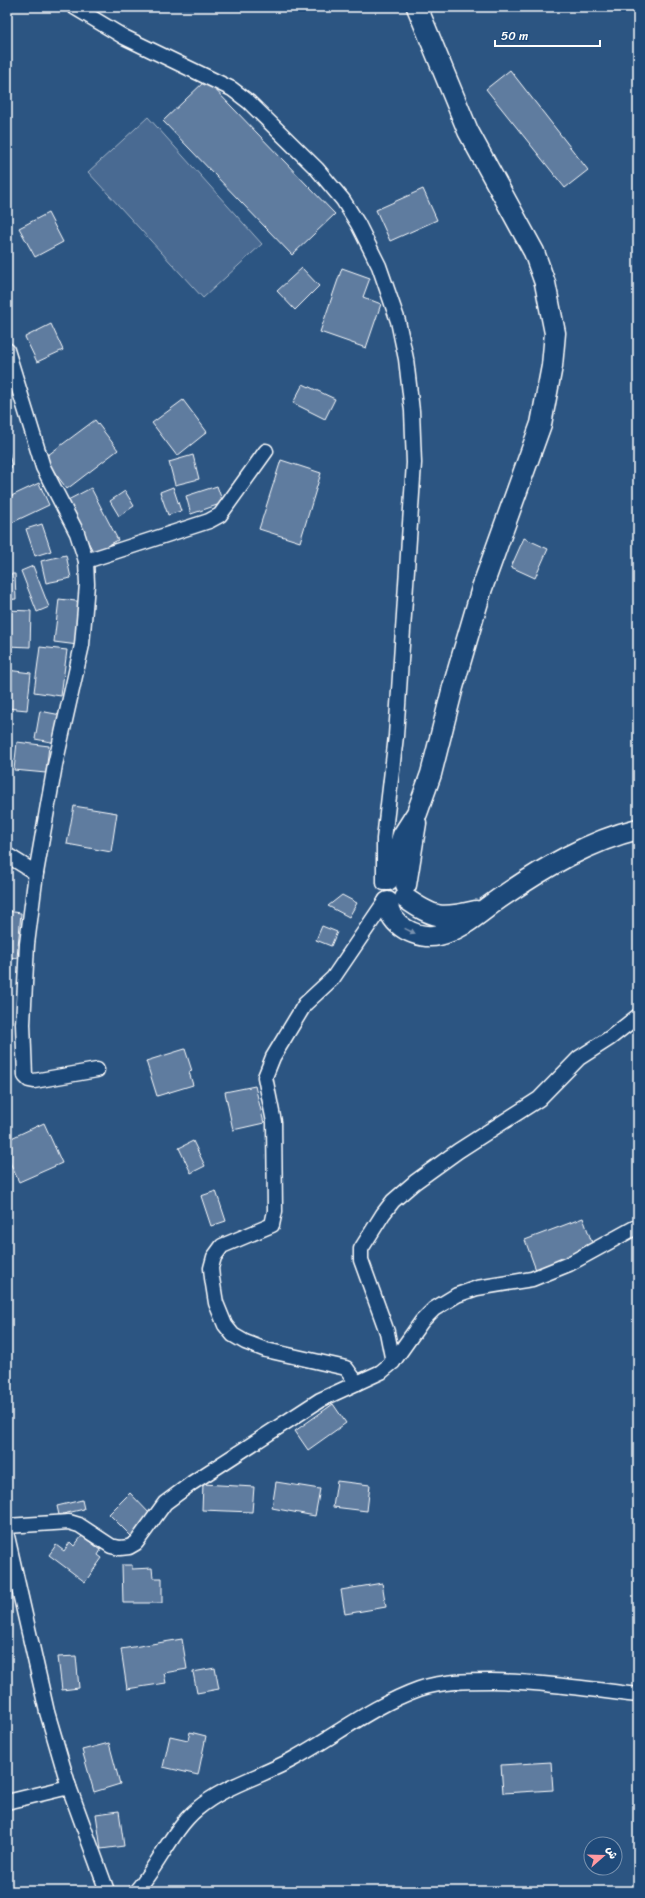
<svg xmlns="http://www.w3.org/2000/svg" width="645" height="1898" font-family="Sriracha,'Playpen Sans Arabic',sans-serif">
<rect width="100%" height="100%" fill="#2c5582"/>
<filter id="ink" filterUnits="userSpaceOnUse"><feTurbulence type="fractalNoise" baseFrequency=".025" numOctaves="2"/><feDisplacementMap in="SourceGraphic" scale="8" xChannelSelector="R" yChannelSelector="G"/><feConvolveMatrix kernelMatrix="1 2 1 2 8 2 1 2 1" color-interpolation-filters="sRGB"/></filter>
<g filter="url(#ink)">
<path fill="#486b92" stroke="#a4b5c8" d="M 148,117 L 262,244 L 203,298 L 88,172 Z"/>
<g fill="#5e7c9f" stroke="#fff">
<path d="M 510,70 L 588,170 L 565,188 L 486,89 Z"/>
<path d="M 206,80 L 335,214 L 292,255 L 163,121 Z"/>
<path d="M 423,189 L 437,220 L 390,241 L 376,210 Z"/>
<path d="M 48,213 L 63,242 L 35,257 L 19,228 Z"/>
<path d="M 302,268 L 319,286 L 295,310 L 277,291 Z"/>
<path d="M 342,268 L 370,278 L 363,297 L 381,304 L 366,348 L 320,332 Z"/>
<path d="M 51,324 L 63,350 L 37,362 L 25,337 Z"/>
<path d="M 303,384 L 335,399 L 325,419 L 293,403 Z"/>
<path d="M 183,400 L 207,432 L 177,456 L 152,423 Z"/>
<path d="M 95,420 L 118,450 L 67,489 L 44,458 Z"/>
<path d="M 7,445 L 12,467 L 7,469 Z"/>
<path d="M 193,455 L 199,479 L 175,485 L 169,462 Z"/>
<path d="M 281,460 L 321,473 L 300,542 L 259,529 Z"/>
<path d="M 39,483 L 49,505 L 11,523 L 7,515 L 7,498 Z"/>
<path d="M 217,486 L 223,503 L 191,514 L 186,496 Z"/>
<path d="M 173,487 L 181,511 L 168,515 L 160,492 Z"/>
<path d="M 91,488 L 118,540 L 94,553 L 66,501 Z"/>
<path d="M 125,491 L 134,506 L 119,516 L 110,501 Z"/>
<path d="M 42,524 L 51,551 L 35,556 L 26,529 Z"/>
<path d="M 524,538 L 548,549 L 535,578 L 511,567 Z"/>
<path d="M 66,555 L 71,578 L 46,583 L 41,561 Z"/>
<path d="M 33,566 L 49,607 L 37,612 L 21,571 Z"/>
<path d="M 7,574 L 15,574 L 16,599 L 7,600 Z"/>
<path d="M 59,599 L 84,602 L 78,645 L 54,642 Z"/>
<path d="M 7,610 L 31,611 L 30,647 L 7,646 Z"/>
<path d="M 40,647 L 67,650 L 61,696 L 34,692 Z"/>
<path d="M 7,670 L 31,673 L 27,710 L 7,708 Z"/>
<path d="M 40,711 L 61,715 L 56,743 L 35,739 Z"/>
<path d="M 17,742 L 49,746 L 46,773 L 14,770 Z"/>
<path d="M 74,806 L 117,813 L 111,852 L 67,844 Z"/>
<path d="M 342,895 L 357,903 L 349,917 L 328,906 Z"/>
<path d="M 7,911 L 21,913 L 17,958 L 7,957 Z"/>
<path d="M 322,926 L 337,932 L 331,946 L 316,940 Z"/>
<path d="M 185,1049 L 192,1071 L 189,1072 L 193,1085 L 157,1096 L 146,1061 Z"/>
<path d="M 255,1086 L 264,1123 L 233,1130 L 225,1092 Z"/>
<path d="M 44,1123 L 62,1163 L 19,1182 L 7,1156 L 7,1140 Z"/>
<path d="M 193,1141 L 205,1166 L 191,1173 L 179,1148 Z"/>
<path d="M 216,1191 L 226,1221 L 211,1226 L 201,1196 Z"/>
<path d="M 583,1218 L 594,1248 L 536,1270 L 525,1240 Z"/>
<path d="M 333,1404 L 346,1423 L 308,1450 L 295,1431 Z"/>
<path d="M 337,1481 L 370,1485 L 367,1511 L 333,1507 Z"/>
<path d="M 276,1482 L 320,1489 L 315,1516 L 272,1508 Z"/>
<path d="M 203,1484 L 254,1487 L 252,1512 L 202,1510 Z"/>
<path d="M 130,1493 L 152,1516 L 131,1536 L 109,1514 Z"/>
<path d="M 82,1500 L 84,1509 L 59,1515 L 57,1506 Z"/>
<path d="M 82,1536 L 101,1550 L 98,1555 L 102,1558 L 85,1582 L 49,1555 L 56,1545 L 64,1551 L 70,1542 L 74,1546 Z"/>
<path d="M 122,1565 L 132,1565 L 132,1569 L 152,1568 L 153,1578 L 162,1578 L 162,1603 L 123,1603 Z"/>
<path d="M 382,1583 L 386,1607 L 345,1614 L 341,1590 Z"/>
<path d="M 182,1639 L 187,1669 L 164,1673 L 166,1683 L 127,1689 L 121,1649 Z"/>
<path d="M 76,1656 L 79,1688 L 62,1690 L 58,1657 Z"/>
<path d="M 215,1668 L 219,1689 L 197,1693 L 193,1672 Z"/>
<path d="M 190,1732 L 206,1736 L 198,1775 L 163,1767 L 170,1736 L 188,1740 Z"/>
<path d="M 109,1743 L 120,1784 L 94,1792 L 82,1750 Z"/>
<path d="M 551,1762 L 553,1790 L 503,1793 L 501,1765 Z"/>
<path d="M 119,1811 L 124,1846 L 101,1849 L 96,1814 Z"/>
</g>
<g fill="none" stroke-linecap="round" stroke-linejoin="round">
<defs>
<g id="street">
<path d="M 74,7 L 124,37 L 232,89 L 249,102 L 317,169 L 343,200 L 358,224 L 379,266 L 398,321 L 406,359 L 412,411 L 414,463 L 396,736 L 384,839 L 384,883"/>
<path d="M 7,350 L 43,467 L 77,533 L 86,561 L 87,584 L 82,645 L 55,765 L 36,873 L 27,944 L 23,1024 L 25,1076 L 29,1080 L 34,1081 L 97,1070"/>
<path d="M 86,561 L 209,521 L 220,515 L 266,451"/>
<path d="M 7,855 L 36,873"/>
<path d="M 393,1362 L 387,1332 L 361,1260 L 361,1249 L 383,1214 L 393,1201 L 415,1182 L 458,1151 L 539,1099 L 579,1058 L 610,1038 L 638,1016"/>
<path d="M 357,1383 L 346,1368 L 266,1350 L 245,1342 L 233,1335 L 225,1325 L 216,1303 L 212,1278 L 211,1268 L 214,1257 L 222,1246 L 272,1225 L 275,1211 L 274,1122 L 265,1077 L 273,1057 L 305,1004 L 333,978 L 386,900"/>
<path d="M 7,1526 L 69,1522 L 79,1525 L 111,1546 L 120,1548 L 129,1547 L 136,1543 L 165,1503 L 192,1483 L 320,1400 L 381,1372 L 393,1362 L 422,1321 L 434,1309 L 457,1295 L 477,1288 L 532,1279 L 569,1264 L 638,1226"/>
<path d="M 7,1536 L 47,1712 L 69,1787 L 107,1891"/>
<path d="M 7,1802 L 69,1787"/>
<path d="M 136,1891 C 158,1866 172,1830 197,1809 C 225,1785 261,1777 293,1759 C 335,1736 374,1705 419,1689 C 442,1681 468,1681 491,1681 C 541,1682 589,1689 638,1695"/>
</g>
<g id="secondary">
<path d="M 388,880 L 403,835 L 417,813 L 431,774 L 453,687 L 482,588 L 541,424 L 552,366 L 555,333 L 545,283 L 534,252 L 468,131 L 417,7"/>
<path d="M 406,885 L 416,823"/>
<path d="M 405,898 C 435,919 441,919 476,911"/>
<path d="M 388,902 C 388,926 418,940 439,935 C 464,929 482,910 503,896 C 544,868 589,841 638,829"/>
</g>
</defs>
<use href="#street" stroke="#fff" stroke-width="17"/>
<use href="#secondary" stroke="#fff" stroke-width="23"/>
<use href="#street" stroke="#1f4a7a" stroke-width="14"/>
<use href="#secondary" stroke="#1f4a7a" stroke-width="20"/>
</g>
<defs><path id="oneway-solid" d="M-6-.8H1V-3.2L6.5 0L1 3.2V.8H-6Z"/></defs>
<use fill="#7992af" href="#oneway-solid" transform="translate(410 931) rotate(26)"/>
</g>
<rect width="645" height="1898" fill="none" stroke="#1f4a7a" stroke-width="24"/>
<rect x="12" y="12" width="621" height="1874" fill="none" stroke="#fff" stroke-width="1.5" filter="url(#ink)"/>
<g transform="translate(603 1856) rotate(70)"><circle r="19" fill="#1f4a7a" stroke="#7992af"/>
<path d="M0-3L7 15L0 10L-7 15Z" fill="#ff9aa2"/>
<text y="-6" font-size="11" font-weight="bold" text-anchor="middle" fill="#ffffff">ش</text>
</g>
<path d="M495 40v6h105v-6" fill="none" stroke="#ffffff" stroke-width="2"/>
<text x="501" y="40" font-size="12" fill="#ffffff" stroke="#1f4a7a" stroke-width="3" paint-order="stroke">50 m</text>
</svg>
